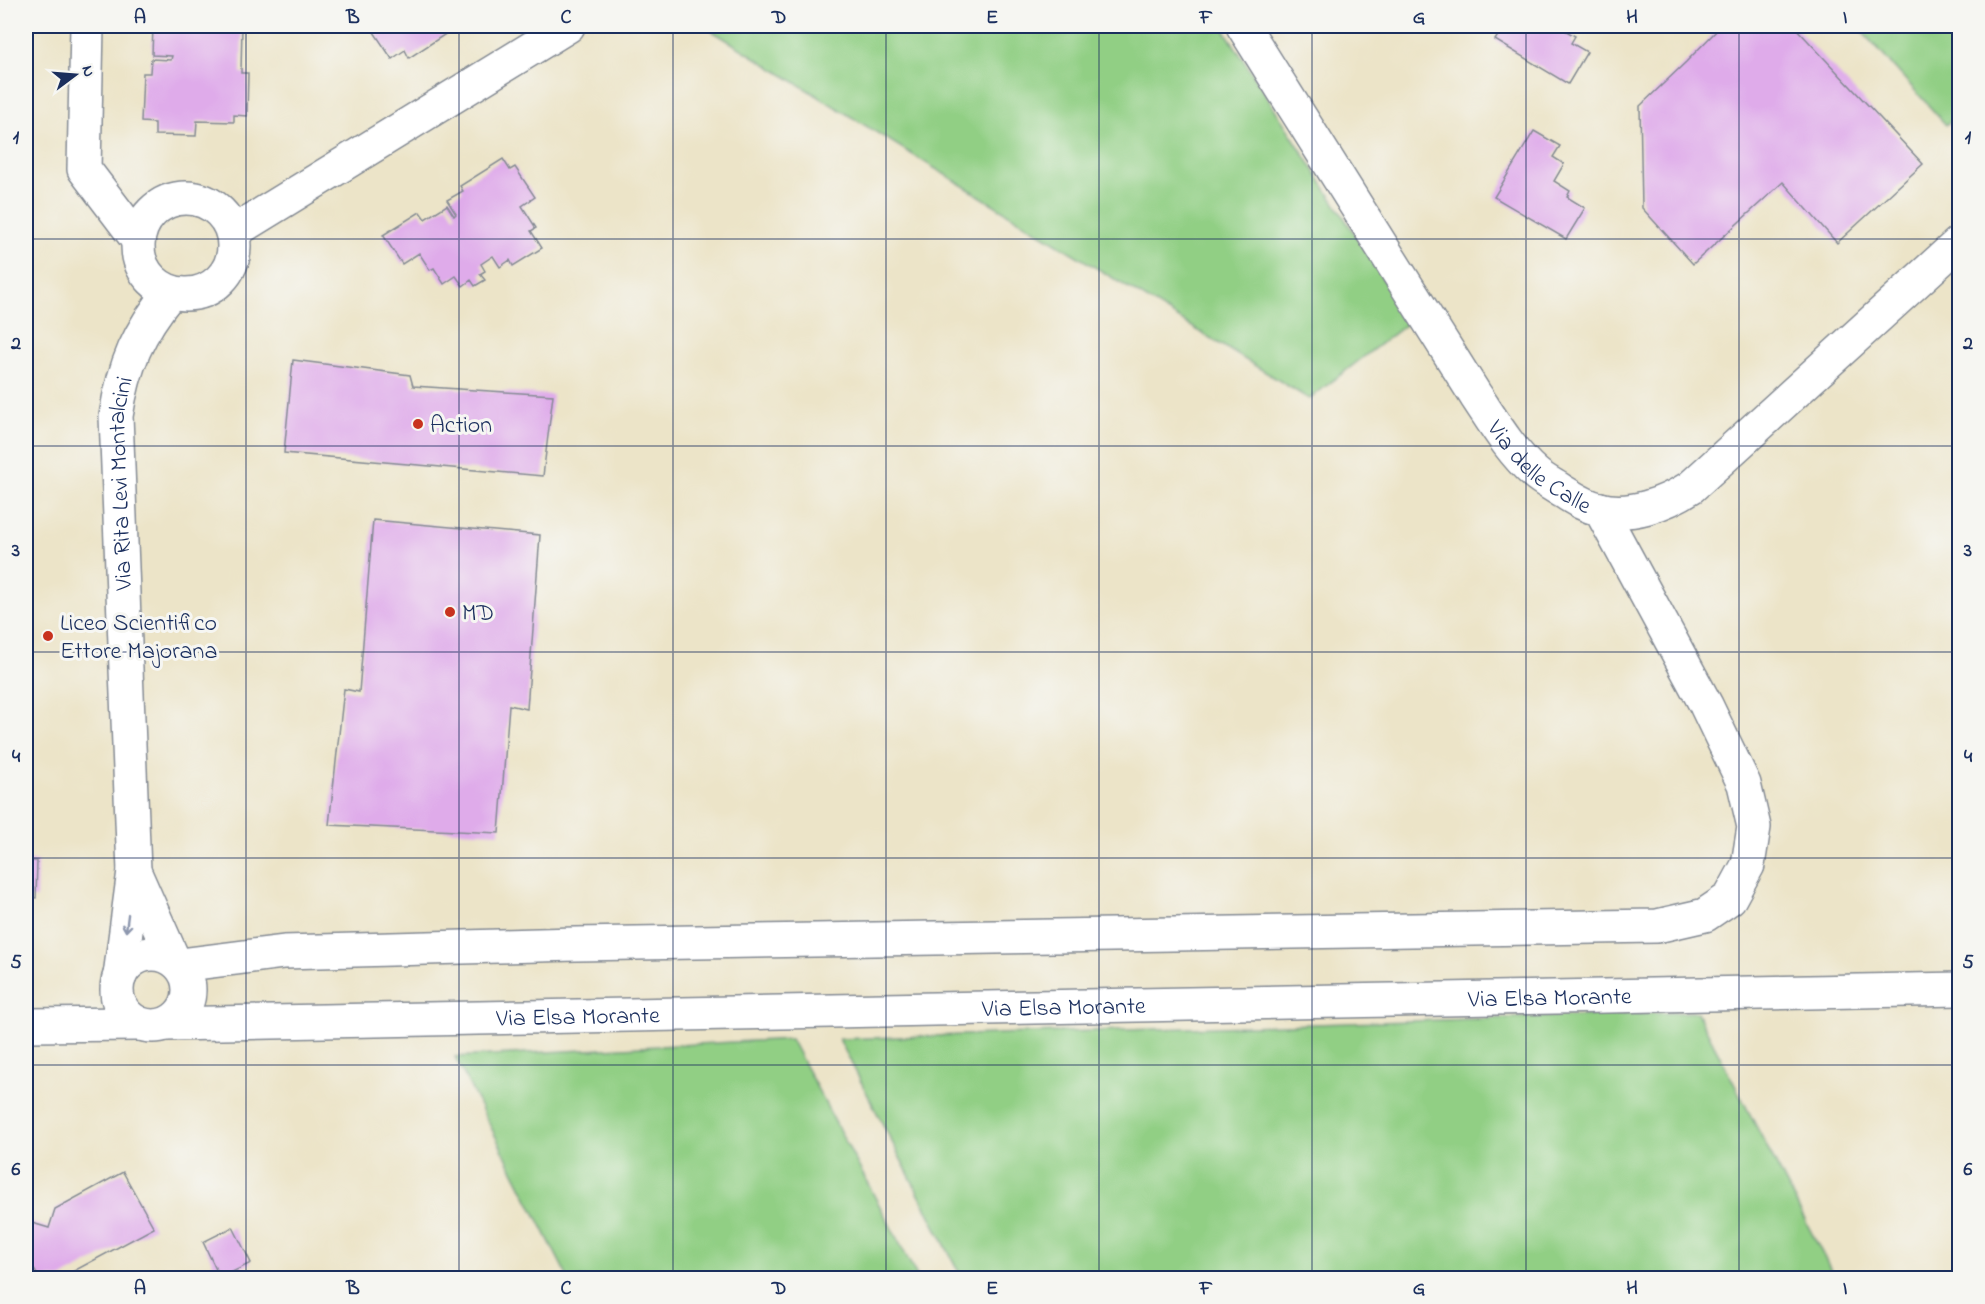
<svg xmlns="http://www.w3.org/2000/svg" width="1985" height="1304" font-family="'Indie Flower',sans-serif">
<rect width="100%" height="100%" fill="#f6f6f2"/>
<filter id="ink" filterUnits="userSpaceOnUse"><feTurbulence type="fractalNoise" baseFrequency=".0167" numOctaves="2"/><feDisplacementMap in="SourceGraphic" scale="12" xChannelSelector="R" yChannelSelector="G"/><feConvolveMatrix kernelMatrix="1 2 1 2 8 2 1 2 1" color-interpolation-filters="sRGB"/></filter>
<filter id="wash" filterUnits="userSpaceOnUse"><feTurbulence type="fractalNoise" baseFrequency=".008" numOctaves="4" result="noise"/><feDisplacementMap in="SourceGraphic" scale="24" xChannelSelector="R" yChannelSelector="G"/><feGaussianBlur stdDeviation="1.35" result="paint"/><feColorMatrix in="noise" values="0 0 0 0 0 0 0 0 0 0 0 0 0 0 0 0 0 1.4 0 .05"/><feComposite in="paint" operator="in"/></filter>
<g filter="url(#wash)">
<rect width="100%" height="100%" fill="#ece4c8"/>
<g fill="#91cf84" stroke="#567f71" stroke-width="1.5">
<path d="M 704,26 L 1222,26 L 1410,321 L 1309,399 Z"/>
<path d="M 1857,26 L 1959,26 L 1959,113 L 1946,125 Z"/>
<path d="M 1697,1012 L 1835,1278 L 962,1278 L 839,1039 Z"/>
<path d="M 791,1039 L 918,1278 L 568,1278 L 455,1057 Z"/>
</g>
<g id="blocks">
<g fill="#dfabea">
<path d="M 153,26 L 242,26 L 241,73 L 248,73 L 247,116 L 234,115 L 234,122 L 197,121 L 196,136 L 155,135 L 155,123 L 141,122 L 143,73 L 150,73 L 151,59 L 171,60 L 172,56 L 152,55 Z"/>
<path d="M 370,26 L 442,26 L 447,33 L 409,58 L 405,50 L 392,59 Z"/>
<path d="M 1504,26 L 1558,26 L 1575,36 L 1571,43 L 1587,52 L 1568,84 L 1495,40 Z"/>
<path d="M 1721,26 L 1794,26 L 1923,164 L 1837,243 L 1783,182 L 1693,264 L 1642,208 L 1640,106 L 1686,62 Z"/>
<path d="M 1534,131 L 1560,146 L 1553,157 L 1564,164 L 1554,181 L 1570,191 L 1567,197 L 1585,208 L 1566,239 L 1494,197 Z"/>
<path d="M 503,159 L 510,170 L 515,167 L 535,197 L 522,206 L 536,228 L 531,231 L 542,248 L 513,266 L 510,260 L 500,267 L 493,256 L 481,264 L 485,271 L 480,274 L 485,280 L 475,286 L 471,280 L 463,286 L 456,276 L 444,284 L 434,268 L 430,270 L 419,253 L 402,264 L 383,235 L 420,212 L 425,219 L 447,205 L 454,216 L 456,214 L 447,200 L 463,191 L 460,186 Z"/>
<path d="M 293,360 L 410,375 L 413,386 L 553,395 L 543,476 L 284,453 Z"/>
<path d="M 373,520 L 540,535 L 527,709 L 509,705 L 499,833 L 329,825 L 344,689 L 359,692 Z"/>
<path d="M 26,861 L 37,861 L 36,898 L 26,897 Z"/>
<path d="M 123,1172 L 154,1228 L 61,1278 L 39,1278 L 32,1266 L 26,1265 L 26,1234 L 29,1222 L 49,1228 L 55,1209 Z"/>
<path d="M 233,1227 L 251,1263 L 220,1278 L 203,1242 Z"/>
</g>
</g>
</g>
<g filter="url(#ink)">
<use href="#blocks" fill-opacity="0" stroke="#848a93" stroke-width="1.5"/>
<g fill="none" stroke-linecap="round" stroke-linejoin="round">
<defs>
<g id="minor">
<path d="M 87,26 L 84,169 L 138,240"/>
<path id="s1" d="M 1243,26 L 1476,396 C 1494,423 1511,452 1535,473 C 1543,480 1553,485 1562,491 C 1574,498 1585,506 1599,509 C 1630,517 1665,504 1691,487 L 1960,242"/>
<circle cx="186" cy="246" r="48"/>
<path d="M 233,232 L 568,26"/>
<path d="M 134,871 L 173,959"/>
<path d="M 180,965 L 284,952 L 576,944 L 1657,926 L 1705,915 L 1730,898 L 1748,865 L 1754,827 L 1744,784 L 1706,705 L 1600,509"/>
<path id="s2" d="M 120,976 L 134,871 L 116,416 C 124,365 138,332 171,292"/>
</g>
<g id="tertiary">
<circle cx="153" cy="990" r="36"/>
<path id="s3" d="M 167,1024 L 1960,989"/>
<path d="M 26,1025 L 139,1024"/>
</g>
</defs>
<use href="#minor" stroke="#848a93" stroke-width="36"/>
<use href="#tertiary" stroke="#848a93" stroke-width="36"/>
<use href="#minor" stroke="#fff" stroke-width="33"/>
<use href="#tertiary" stroke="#fff" stroke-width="33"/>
</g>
<defs><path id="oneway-shaft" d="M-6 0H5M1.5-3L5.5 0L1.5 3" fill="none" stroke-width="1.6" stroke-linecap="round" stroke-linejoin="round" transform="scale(1.5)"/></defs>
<use stroke="#8d97ae" href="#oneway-shaft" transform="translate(127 923) rotate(97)"/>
</g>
<path fill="none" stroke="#1b2f5e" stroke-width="1.5" stroke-opacity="0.55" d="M 246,26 L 246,1278M 459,26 L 459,1278M 673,26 L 673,1278M 886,26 L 886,1278M 1099,26 L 1099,1278M 1312,26 L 1312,1278M 1526,26 L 1526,1278M 1739,26 L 1739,1278M 26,239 L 1960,239M 26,446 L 1960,446M 26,652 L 1960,652M 26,858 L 1960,858M 26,1065 L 1960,1065"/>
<g fill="#c8321e" stroke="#f6f6f2" stroke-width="2">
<circle cx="418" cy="424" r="6"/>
<circle cx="450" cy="612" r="6"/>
<circle cx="48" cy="636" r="6"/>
</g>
<g text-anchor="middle" stroke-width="6" stroke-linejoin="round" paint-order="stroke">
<g font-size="24" fill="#1b2f5e" stroke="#f6f6f2" text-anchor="start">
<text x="430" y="432">Action</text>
<text x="462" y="620">MD</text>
<text x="60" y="630">Liceo Scientifico<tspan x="60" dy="28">Ettore Majorana</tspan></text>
</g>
<g font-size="24" fill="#1b2f5e" stroke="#f6f6f2">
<text dy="8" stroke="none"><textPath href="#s1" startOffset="534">Via delle Calle</textPath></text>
<text dy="8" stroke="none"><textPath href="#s2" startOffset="494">Via Rita Levi Montalcini</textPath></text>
<text dy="8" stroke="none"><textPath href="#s3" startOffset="1383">Via Elsa Morante</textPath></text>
<text dy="8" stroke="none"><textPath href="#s3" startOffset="897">Via Elsa Morante</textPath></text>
<text dy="8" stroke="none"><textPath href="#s3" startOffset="411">Via Elsa Morante</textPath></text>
</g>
</g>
<rect width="1985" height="1304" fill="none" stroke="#f6f6f2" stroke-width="66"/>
<g transform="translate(75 75) rotate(74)" stroke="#f6f6f2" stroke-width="4.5" paint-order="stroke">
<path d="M0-4.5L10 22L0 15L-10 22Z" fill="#1b2f5e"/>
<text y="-9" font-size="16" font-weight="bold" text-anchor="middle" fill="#1b2f5e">N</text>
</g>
<rect x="33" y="33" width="1919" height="1238" fill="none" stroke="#1b2f5e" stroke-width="2"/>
<g font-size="20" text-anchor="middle" font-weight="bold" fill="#1b2f5e">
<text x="140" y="23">A</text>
<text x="353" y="23">B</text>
<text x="566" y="23">C</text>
<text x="779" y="23">D</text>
<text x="992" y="23">E</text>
<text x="1206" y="23">F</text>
<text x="1419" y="23">G</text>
<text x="1632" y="23">H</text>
<text x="1845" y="23">I</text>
<text x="16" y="143">1</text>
<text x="1968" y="143">1</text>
<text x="16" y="349">2</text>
<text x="1968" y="349">2</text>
<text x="16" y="556">3</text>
<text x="1968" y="556">3</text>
<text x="16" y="762">4</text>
<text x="1968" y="762">4</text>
<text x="16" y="968">5</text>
<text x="1968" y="968">5</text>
<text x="16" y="1175">6</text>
<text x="1968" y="1175">6</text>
<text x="140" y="1294">A</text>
<text x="353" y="1294">B</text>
<text x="566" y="1294">C</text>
<text x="779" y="1294">D</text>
<text x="992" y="1294">E</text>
<text x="1206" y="1294">F</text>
<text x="1419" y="1294">G</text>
<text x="1632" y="1294">H</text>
<text x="1845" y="1294">I</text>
</g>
</svg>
